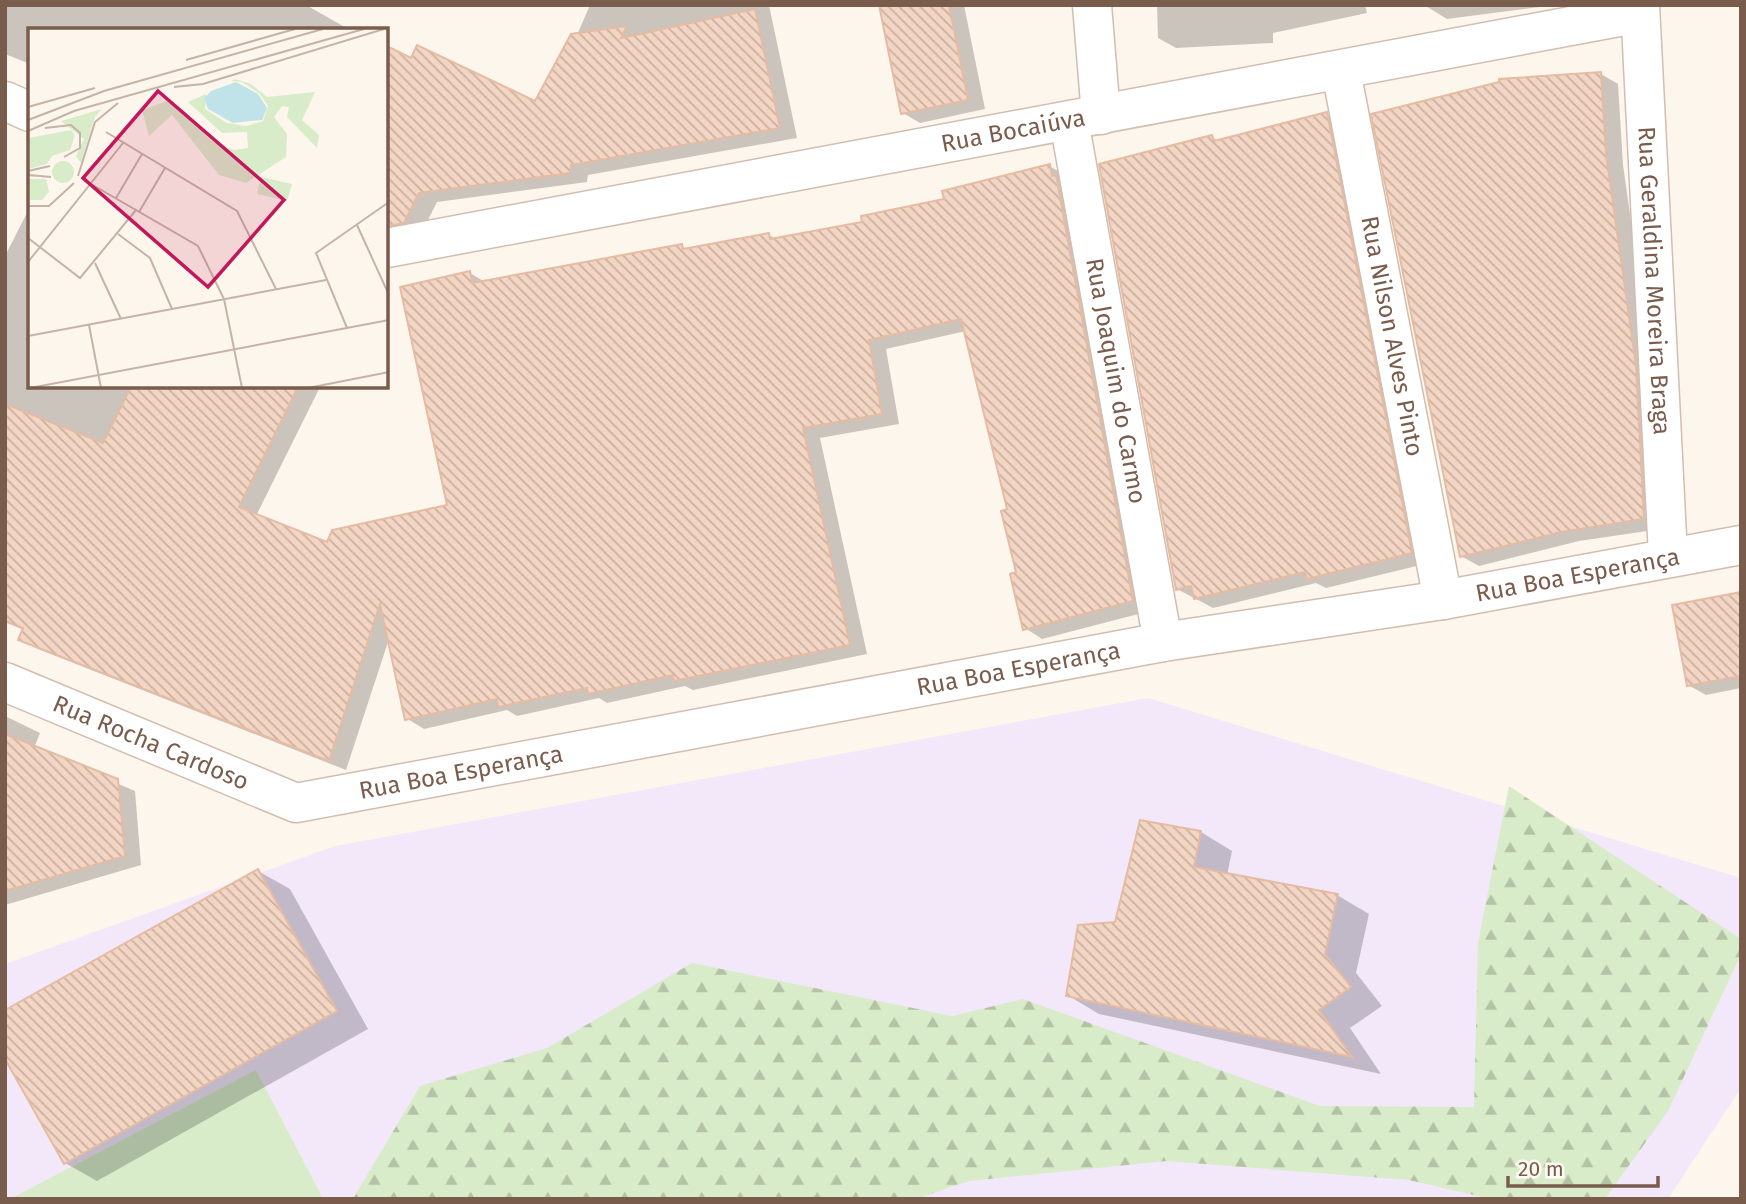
<svg xmlns="http://www.w3.org/2000/svg" width="1746" height="1204" font-family="'Fira Sans',sans-serif">
<defs>
<pattern id="forest-firs" width="22" height="20" patternUnits="userSpaceOnUse" patternTransform="scale(1.75)"><rect width="22" height="20" fill="#d8ecc9"/><path d="M5 1l3.5 6h-7zM16 11l3.5 6h-7z" fill="#b4c2a5"/></pattern>
<pattern id="building-back-hatch" width="6" height="6" patternUnits="userSpaceOnUse" patternTransform="scale(1.75)"><rect width="6" height="6" fill="#f3d5c3"/><path d="M-1 5l2 2M0 0l6 6M5-1l2 2" fill="none" stroke="#cab0a1"/></pattern>
</defs>
<rect width="100%" height="100%" fill="#fdf6ec"/>
<path fill="#f3e8fa" d="M 1148,698 L 1741,878 L 1741,1088 L 1668,1199 L 5,1199 L 5,964 L 335,846 Z"/>
<path fill="#d8ecc9" d="M 256,1070 L 323,1199 L 10,1199 Z"/>
<path fill="url(#forest-firs)" d="M 1509,786 L 1741,939 L 1741,954 L 1668,1111 L 1605,1199 L 1491,1199 L 1409,1180 L 1166,1161 L 969,1181 L 916,1199 L 353,1199 L 420,1086 L 547,1048 L 692,963 L 952,1016 L 1023,999 L 1320,1106 L 1474,1107 L 1478,943 Z"/>
<g fill="#0003">
<path d="M 5,5 L 306,5 L 350,30 L 30,30 L 30,64 L 5,54 Z"/>
<path d="M 590,5 L 769,5 L 797,138 L 588,175 L 587,182 L 437,202 L 422,232 L 405,235 L 388,225 L 387,48 L 412,60 L 536,103 L 577,35 Z"/>
<path d="M 881,5 L 964,5 L 985,109 L 920,123 L 903,113 Z"/>
<path d="M 1157,5 L 1365,5 L 1367,13 L 1273,33 L 1273,43 L 1176,48 L 1158,38 Z"/>
<path d="M 1424,5 L 1555,5 L 1447,19 Z"/>
<path d="M 1601,74 L 1618,84 L 1623,165 L 1653,377 L 1661,529 L 1579,541 L 1479,566 L 1461,556 Z"/>
<path d="M 1326,114 L 1344,124 L 1429,563 L 1326,588 L 1316,583 L 1213,608 L 1177,589 L 1212,137 L 1219,142 Z"/>
<path d="M 1049,166 L 1067,176 L 1150,611 L 1042,639 L 1025,628 L 1009,510 L 966,331 L 886,349 L 899,424 L 820,438 L 867,654 L 693,690 L 685,686 L 607,703 L 599,698 L 517,716 L 507,710 L 424,729 L 406,718 L 389,639 L 346,770 L 38,649 L 21,639 L 24,630 L 5,622 L 5,256 L 30,207 L 30,387 L 320,387 L 256,516 L 328,545 L 449,507 L 470,273 L 485,282 L 681,246 L 689,250 L 769,235 L 776,239 L 864,223 Z"/>
<path d="M 1741,594 L 1741,688 L 1706,695 L 1688,685 Z"/>
<path d="M 5,716 L 40,733 L 34,748 L 135,791 L 141,865 L 5,905 Z"/>
<path d="M 1201,832 L 1232,851 L 1227,875 L 1337,895 L 1369,914 L 1356,973 L 1382,1006 L 1350,1028 L 1381,1074 L 1099,1014 L 1067,995 L 1116,923 Z"/>
<path d="M 258,871 L 290,889 L 368,1029 L 97,1181 L 65,1163 Z"/>
</g>
<g fill="url(#building-back-hatch)" stroke="#e6bba3" stroke-width="2">
<path d="M 879,5 L 949,5 L 968,100 L 901,114 Z"/>
<path d="M 755,9 L 780,128 L 571,165 L 570,173 L 419,193 L 404,223 L 387,226 L 387,46 L 411,58 L 417,45 L 535,101 L 571,34 L 627,26 L 621,38 Z"/>
<path d="M 1601,72 L 1606,154 L 1636,366 L 1644,519 L 1561,532 L 1460,557 L 1371,114 L 1499,82 L 1499,79 Z"/>
<path d="M 1327,112 L 1412,553 L 1307,579 L 1305,572 L 1194,599 L 1191,586 L 1176,590 L 1099,164 L 1212,135 L 1214,141 Z"/>
<path d="M 1050,164 L 1052,176 L 1056,175 L 1133,601 L 1023,630 L 1010,574 L 1016,572 L 1001,511 L 1007,509 L 961,319 L 869,340 L 882,414 L 803,428 L 850,645 L 674,681 L 673,675 L 588,694 L 587,688 L 498,707 L 497,699 L 405,720 L 380,604 L 329,761 L 18,640 L 23,628 L 5,621 L 5,404 L 103,443 L 131,387 L 298,387 L 239,507 L 327,542 L 332,530 L 447,505 L 400,287 L 470,271 L 472,283 L 682,244 L 683,249 L 769,233 L 770,239 L 862,222 L 861,216 L 944,199 L 942,191 Z"/>
<path d="M 1741,592 L 1741,676 L 1687,686 L 1672,605 Z"/>
<path d="M 5,734 L 118,779 L 125,856 L 5,891 Z"/>
<path d="M 1140,820 L 1201,831 L 1194,867 L 1338,894 L 1325,954 L 1351,987 L 1319,1010 L 1352,1057 L 1066,996 L 1078,925 L 1115,922 Z"/>
<path d="M 258,869 L 337,1011 L 64,1164 L 5,1059 L 5,1010 Z"/>
</g>
<g fill="none" stroke-linecap="round" stroke-linejoin="round">
<defs>
<g id="minor">
<path d="M 1092,5 L 1101,115"/>
<path id="s1" d="M 1640,5 L 1668,556"/>
<path id="s2" d="M 1341,71 L 1443,600"/>
<path d="M 5,101 L 30,112"/>
<path id="s3" d="M 1069,121 L 1163,642"/>
<path id="s4" d="M 387,248 L 1640,13"/>
<path id="s5" d="M 5,682 L 296,803 L 1163,642 L 1443,600 L 1741,545"/>
</g>
</defs>
<use href="#minor" stroke="#d1beb0" stroke-width="41"/>
<use href="#minor" stroke="#fff" stroke-width="38"/>
</g>
<g text-anchor="middle" stroke-width="5" stroke-linejoin="round" paint-order="stroke">
<g font-size="24" fill="#7a5c4d" stroke="#fffaf3">
<text dy="8" stroke="none"><textPath href="#s4" startOffset="637">Rua Bocaiúva</textPath></text>
<text dy="8" stroke="none"><textPath href="#s1" startOffset="276">Rua Geraldina Moreira Braga</textPath></text>
<text dy="8" stroke="none"><textPath href="#s2" startOffset="270">Rua Nilson Alves Pinto</textPath></text>
<text dy="8" stroke="none"><textPath href="#s3" startOffset="264">Rua Joaquim do Carmo</textPath></text>
<text dy="8" stroke="none"><textPath href="#s5" startOffset="1617">Rua Boa Esperança</textPath></text>
<text dy="8" stroke="none"><textPath href="#s5" startOffset="1050">Rua Boa Esperança</textPath></text>
<text dy="8" stroke="none"><textPath href="#s5" startOffset="158">Rua Rocha Cardoso</textPath></text>
<text dy="8" stroke="none"><textPath href="#s5" startOffset="483">Rua Boa Esperança</textPath></text>
</g>
</g>
<g transform="translate(28 28)">
<rect width="360" height="360" fill="#fdf6ec"/>
<path d="M 74,81 L 67,89 L 53,135 L 48,128 L 56,111 L 33,93 ZM 43,102 L 47,107 L 42,122 L 24,128 L 19,136 L 0,141 L 0,110 ZM24 144a11 11 0 1 1 22 0a11 11 0 1 1-22 0ZM 233,149 L 264,156 L 259,173 L 229,166 ZM 0,151 L 18,151 L 21,164 L 14,172 L 0,172 Z" fill="#d8ecc9"/>
<path d="M 207,51 L 223,56 L 239,69 L 287,64 L 274,92 L 291,107 L 289,120 L 259,89 L 261,79 L 254,78 L 246,89 L 259,106 L 258,129 L 218,155 L 191,147 L 144,87 L 121,108 L 114,82 L 142,72 L 184,113 L 206,122 L 220,120 L 219,104 L 194,105 L 160,74 L 178,66 L 177,81 L 199,95 L 218,98 L 235,93 L 240,78 L 232,66 L 214,54 L 203,53 Z" fill="#d8ecc9"/>
<path d="M 208,54 L 230,66 L 239,80 L 234,92 L 205,95 L 180,81 L 176,70 L 183,63 Z" fill="#bfe3e8"/>
<path fill="none" stroke="#c5b3a7" stroke-width="2" d="M 158,32 L 267,1M 146,59 L 175,56 L 356,1M 0,79 L 67,60M 0,92 L 76,63 L 295,1M 17,100 L 43,97 L 52,105 L 52,120 L 36,129M 0,103 L 46,83 L 336,1M 78,104 L 209,183 L 248,261M 0,143 L 22,138M 0,147 L 23,149M 50,148 L 67,94 L 90,75M 63,156 L 170,218 L 196,271 L 214,360M 88,170 L 114,126M 0,178 L 21,178 L 46,155M 111,184 L 137,140M 329,197 L 361,267M 90,206 L 122,230 L 144,281M 0,210 L 52,250 L 108,182M 0,234 L 95,115M 67,235 L 93,291M 61,297 L 73,360M 319,300 L 288,225 L 361,174M 0,308 L 298,252M 2,360 L 361,292M 280,360 L 361,344"/>
<path fill="#c2185b" fill-opacity="0.15" stroke="#c2185b" stroke-width="3.5" d="M 130,63 L 256,172 L 180,259 L 55,150 Z"/>
<rect width="360" height="360" fill="none" stroke="#7a5c4d" stroke-width="3.5"/>
</g>
<rect width="1746" height="1204" fill="none" stroke="#7a5c4d" stroke-width="14"/>
<path d="M1508 1176v10h150v-10" fill="none" stroke="#7a5c4d" stroke-width="3.5"/>
<text x="1518" y="1176" font-size="21" fill="#7a5c4d" stroke="#fffaf3" stroke-width="5" paint-order="stroke">20 m</text>
</svg>
